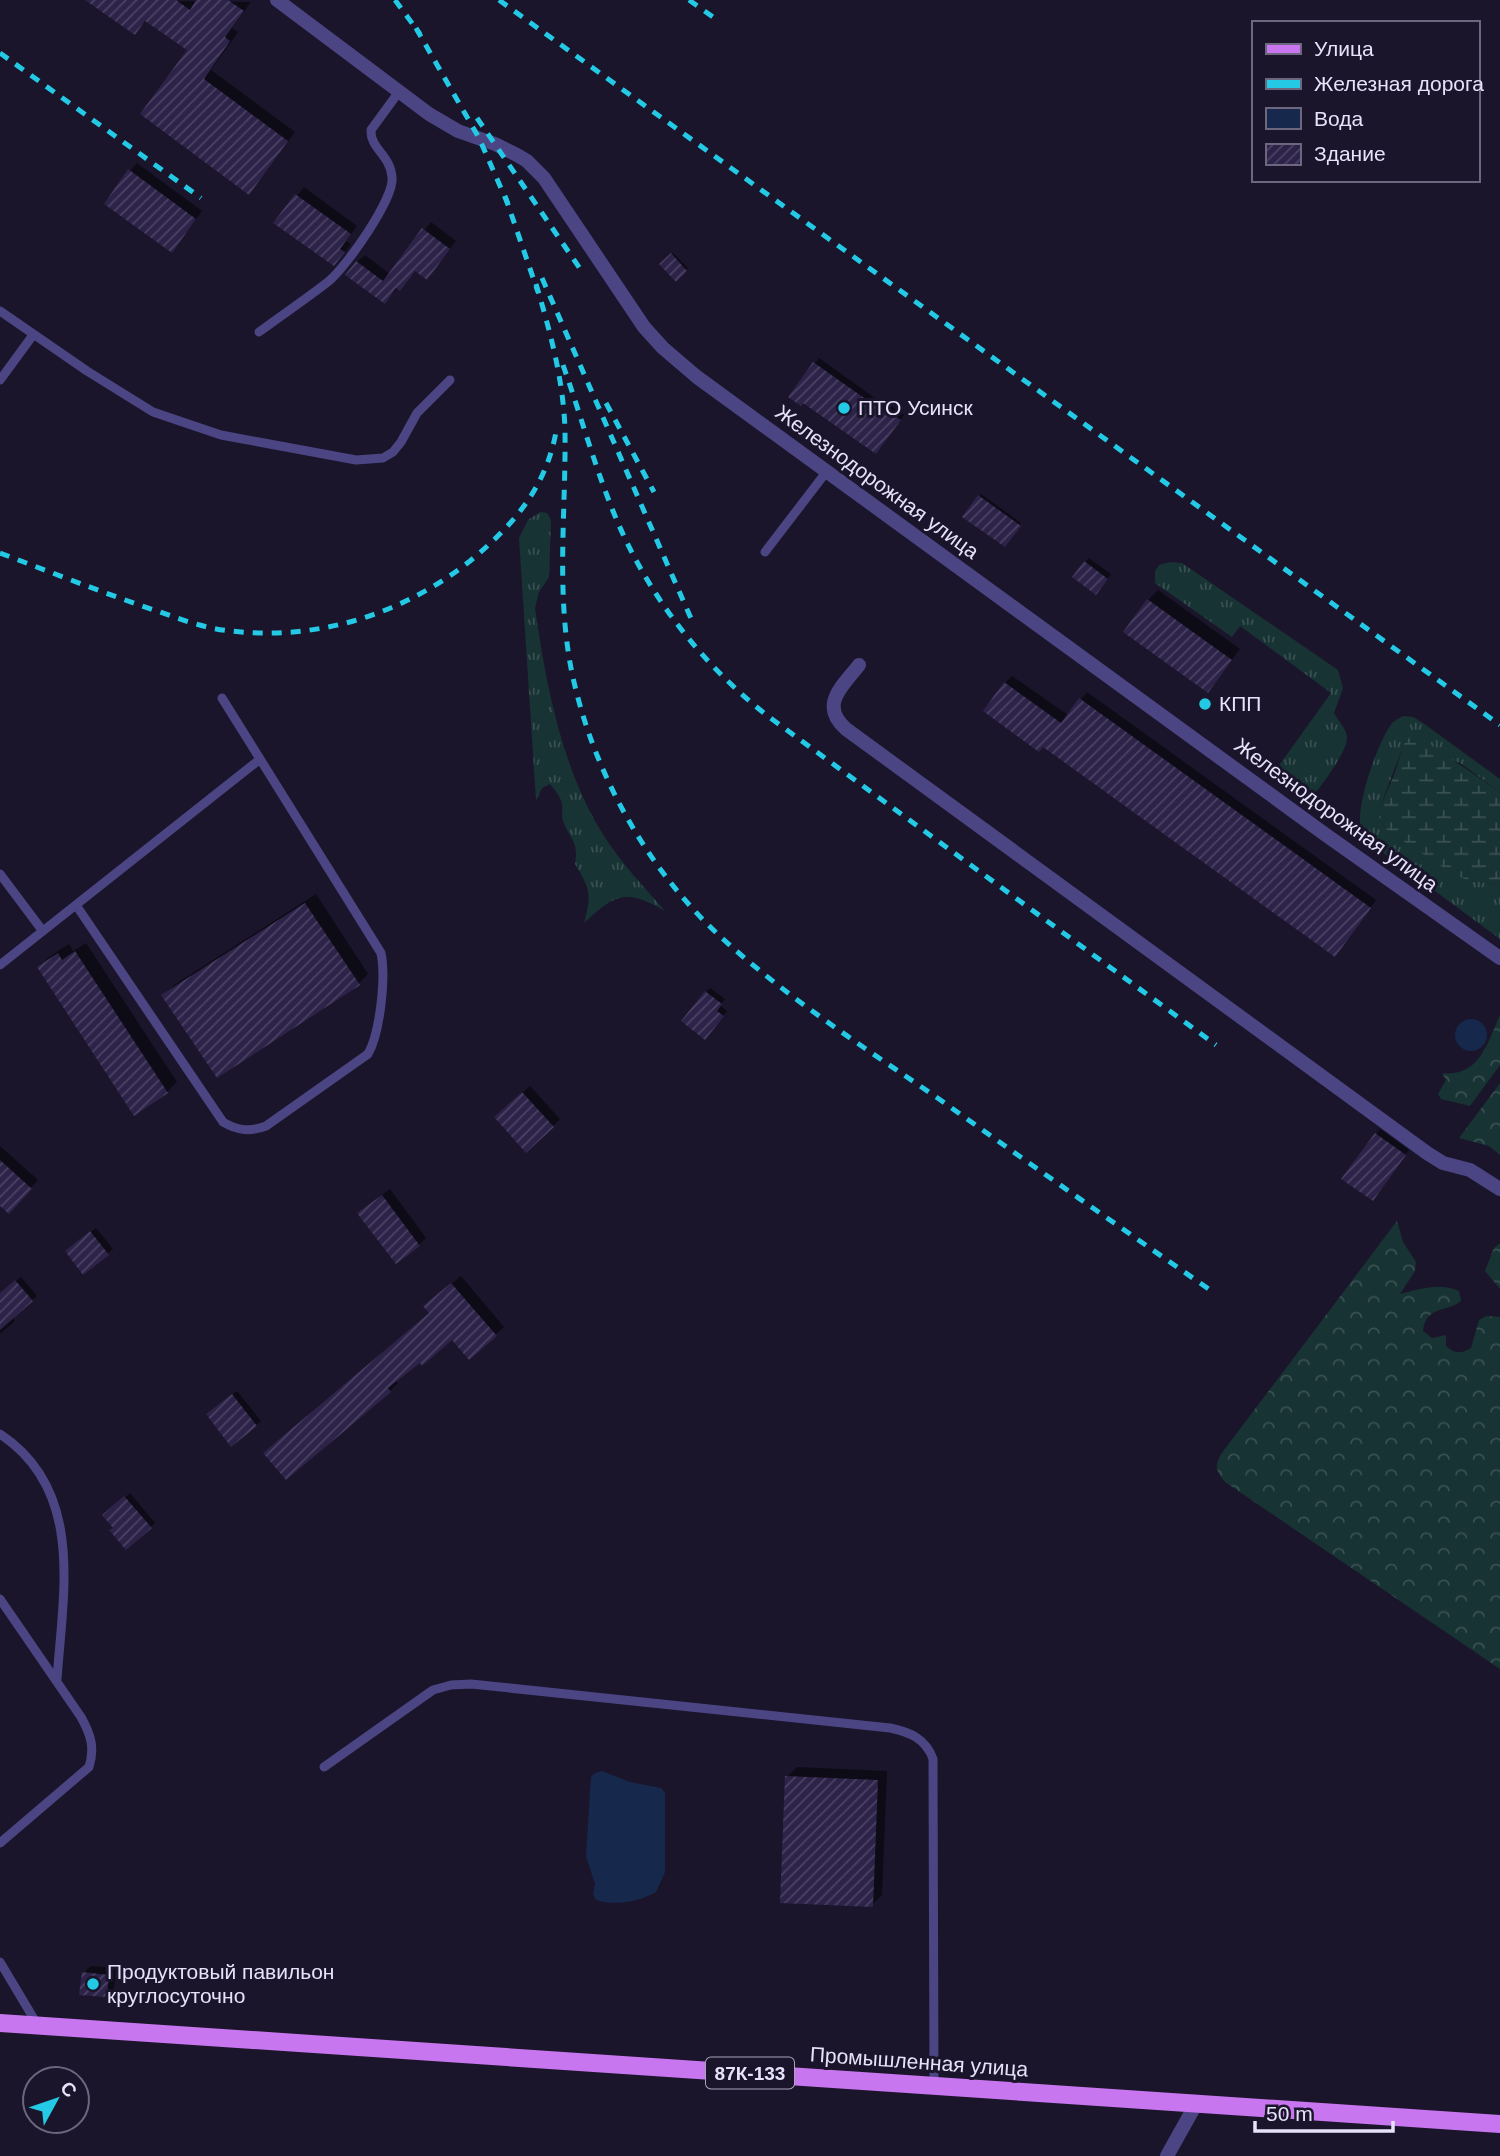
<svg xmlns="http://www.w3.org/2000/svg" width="1500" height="2156" font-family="Arial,sans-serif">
<defs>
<pattern id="grass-tufts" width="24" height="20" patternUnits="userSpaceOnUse" patternTransform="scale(1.75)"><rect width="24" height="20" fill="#183334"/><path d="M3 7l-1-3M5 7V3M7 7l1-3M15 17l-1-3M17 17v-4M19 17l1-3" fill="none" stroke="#3a5052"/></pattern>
<pattern id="forest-crowns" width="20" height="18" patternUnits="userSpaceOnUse" patternTransform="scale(1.75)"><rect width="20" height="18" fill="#183334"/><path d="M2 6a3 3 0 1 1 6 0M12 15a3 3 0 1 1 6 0" fill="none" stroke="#3a5052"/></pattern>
<pattern id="wetland-marsh" width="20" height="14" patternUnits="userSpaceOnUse" patternTransform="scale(1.75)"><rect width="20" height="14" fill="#183334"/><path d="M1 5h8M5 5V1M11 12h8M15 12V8" fill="none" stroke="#3a5052"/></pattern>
<pattern id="building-hatch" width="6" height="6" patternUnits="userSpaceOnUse" patternTransform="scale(1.75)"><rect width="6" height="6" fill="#2d2349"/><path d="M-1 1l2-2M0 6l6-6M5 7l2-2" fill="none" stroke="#4b4364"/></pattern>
</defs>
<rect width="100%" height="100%" fill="#1a152a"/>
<g fill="url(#grass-tufts)">
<path d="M 540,512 L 547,513 L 551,520 L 549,577 L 539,592 L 535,608 L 537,622 C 548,694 564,773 604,836 C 621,863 644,887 665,911 C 626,888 615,894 584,923 C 592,894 590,889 575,864 C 579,840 570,840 563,821 C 561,815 563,810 562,804 C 561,797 554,789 550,784 L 542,788 L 536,800 L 519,538 L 528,520 Z"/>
<path d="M 1170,562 L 1182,563 L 1338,670 L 1343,688 L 1334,713 C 1338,721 1347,729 1347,738 C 1348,749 1321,788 1312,796 L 1275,771 L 1331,693 L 1240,626 L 1232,637 L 1155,583 L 1155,571 L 1159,565 Z"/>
<path d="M 1403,716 L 1413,717 L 1423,723 L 1500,779 L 1500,792 L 1460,763 L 1404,744 C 1400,757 1378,808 1379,816 C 1380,822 1383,825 1387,830 L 1469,881 L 1500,884 L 1500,939 L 1363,838 C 1351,816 1376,747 1390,726 C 1393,721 1398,719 1403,716 Z"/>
</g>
<g fill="url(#forest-crowns)">
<path d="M 1500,1015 L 1500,1065 L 1470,1106 L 1441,1099 L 1438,1094 L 1446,1080 L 1442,1073 C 1479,1078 1488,1042 1500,1015 Z"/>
<path d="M 1500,1083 L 1500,1155 L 1489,1146 L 1459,1138 Z"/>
<path d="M 1397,1221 L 1403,1242 L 1416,1262 L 1415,1271 L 1400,1294 C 1420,1289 1439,1282 1459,1291 L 1461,1301 C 1446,1313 1426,1305 1423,1331 L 1432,1338 L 1446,1335 L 1446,1346 C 1455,1354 1461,1354 1471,1348 L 1479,1320 L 1486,1316 L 1500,1317 L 1500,1669 L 1225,1482 C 1216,1471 1214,1467 1221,1454 Z"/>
<path d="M 1500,1243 L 1500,1289 L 1485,1271 L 1494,1248 Z"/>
</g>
<path fill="url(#wetland-marsh)" d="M 1410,737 L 1422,739 L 1500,792 L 1500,884 L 1469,881 L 1450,872 L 1387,830 L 1379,820 L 1379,810 L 1394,775 L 1404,744 Z"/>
<g fill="#16294d">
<circle cx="1471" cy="1035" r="16"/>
<path d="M 602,1771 L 630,1782 L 661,1788 L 665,1793 L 665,1872 L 656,1892 C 638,1902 616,1906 596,1900 L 593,1894 L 595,1884 L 586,1856 L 591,1777 L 595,1773 Z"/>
</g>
<g fill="#0007">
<path d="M 88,0 L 251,2 L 232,28 L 238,32 L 211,70 L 295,132 L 249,192 L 190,50 L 147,20 L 135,33 Z"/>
<path d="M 137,163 L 202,211 L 179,243 L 130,171 Z"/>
<path d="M 304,187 L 357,226 L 346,241 L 351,244 L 341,257 L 276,223 Z"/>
<path d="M 431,222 L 456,241 L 427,278 L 416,270 L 384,302 L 357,262 L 365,255 L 390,274 Z"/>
<path d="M 673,253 L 688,268 L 676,279 L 662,264 Z"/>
<path d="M 819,358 L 890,409 L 892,406 L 904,415 L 881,448 L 804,401 L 791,396 Z"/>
<path d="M 981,494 L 1021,523 L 1005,545 L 965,516 Z"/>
<path d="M 1089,558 L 1111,574 L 1100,589 L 1085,562 Z"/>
<path d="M 1158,590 L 1240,649 L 1208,691 L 1148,600 Z"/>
<path d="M 1012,676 L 1068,715 L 1087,692 L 1376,900 L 1335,955 L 1005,683 Z"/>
<path d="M 316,894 L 368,974 L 358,984 L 164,995 L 174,985 Z"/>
<path d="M 86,943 L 177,1082 L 167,1092 L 135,1113 L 39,967 L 49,957 L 69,944 L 73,951 Z"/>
<path d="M 710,988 L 725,999 L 720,1005 L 727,1011 L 710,1033 L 706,992 Z"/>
<path d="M 530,1086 L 560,1119 L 553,1126 L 504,1110 Z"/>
<path d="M 1380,1129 L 1409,1150 L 1377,1195 L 1344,1179 Z"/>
<path d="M 0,1146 L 38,1180 L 16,1204 L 0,1204 Z"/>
<path d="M 390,1189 L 426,1238 L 419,1245 L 359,1213 Z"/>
<path d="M 96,1228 L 113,1249 L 84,1273 L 71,1247 Z"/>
<path d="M 461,1276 L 504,1327 L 495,1335 L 452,1338 L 396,1380 L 398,1383 L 390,1391 L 286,1478 L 431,1312 L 434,1298 Z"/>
<path d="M 21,1277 L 37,1296 L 12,1317 L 15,1321 L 0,1334 L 0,1293 Z"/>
<path d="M 237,1391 L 261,1421 L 256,1425 L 213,1410 Z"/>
<path d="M 130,1493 L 155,1523 L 151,1527 L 115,1527 L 109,1511 Z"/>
<path d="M 797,1767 L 887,1771 L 882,1895 L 872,1905 L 787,1777 Z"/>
<path d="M 91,1966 L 116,1968 L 114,1988 L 106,1995 L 83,1973 Z"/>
</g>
<g fill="url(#building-hatch)">
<path d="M 85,0 L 176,0 L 190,10 L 196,0 L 228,0 L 244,11 L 225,37 L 230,41 L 204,79 L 288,141 L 249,195 L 140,114 L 187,50 L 145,21 L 135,35 Z"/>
<path d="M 128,169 L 196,219 L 172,253 L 104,204 Z"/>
<path d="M 295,194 L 351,234 L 340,249 L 345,252 L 334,266 L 273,223 Z"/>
<path d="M 422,228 L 450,249 L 427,280 L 415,271 L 400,291 L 396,288 L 385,304 L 345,275 L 356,261 L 383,281 Z"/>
<path d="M 671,253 L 687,271 L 676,282 L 659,264 Z"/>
<path d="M 813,362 L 884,412 L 886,410 L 901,420 L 876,454 L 803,403 L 801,406 L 788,397 Z"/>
<path d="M 978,495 L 1021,526 L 1005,547 L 962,517 Z"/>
<path d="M 1084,561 L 1108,579 L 1096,595 L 1072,577 Z"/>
<path d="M 1147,599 L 1232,660 L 1208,693 L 1123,632 Z"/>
<path d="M 1004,682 L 1061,723 L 1079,698 L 1371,908 L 1335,957 L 1043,747 L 1039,752 L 983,711 Z"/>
<path d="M 305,903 L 360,985 L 217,1078 L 161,995 Z"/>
<path d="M 75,951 L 168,1093 L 134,1116 L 37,967 L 58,953 L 62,960 Z"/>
<path d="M 705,991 L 722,1004 L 717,1011 L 724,1016 L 705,1040 L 681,1021 Z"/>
<path d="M 522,1092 L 554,1127 L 526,1153 L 494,1117 Z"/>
<path d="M 1375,1133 L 1406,1155 L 1373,1201 L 1341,1179 Z"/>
<path d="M 0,1160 L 32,1189 L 9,1214 L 0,1206 Z"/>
<path d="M 382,1195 L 420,1246 L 396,1264 L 357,1213 Z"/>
<path d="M 90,1231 L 109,1255 L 83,1275 L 65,1251 Z"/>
<path d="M 15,1280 L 33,1301 L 0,1330 L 0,1293 Z"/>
<path d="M 451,1283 L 497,1336 L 469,1360 L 452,1340 L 422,1366 L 420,1363 L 388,1388 L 391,1392 L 286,1480 L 263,1453 L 429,1313 L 423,1306 Z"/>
<path d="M 232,1394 L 257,1426 L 231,1447 L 206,1414 Z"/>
<path d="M 124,1496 L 152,1528 L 126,1550 L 109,1530 L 113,1528 L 102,1515 Z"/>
<path d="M 785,1776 L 878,1780 L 873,1907 L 780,1903 Z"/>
<path d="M 82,1972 L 109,1975 L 107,1997 L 79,1995 Z"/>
</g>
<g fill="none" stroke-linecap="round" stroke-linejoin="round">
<g stroke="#4b4584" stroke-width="9">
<path d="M 0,311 L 87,371 L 153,412 L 221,435 L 356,460 L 383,458 L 393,452 L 401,442 L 417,413 L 450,380"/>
<path d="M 259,332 C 282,315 306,299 329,281 C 346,267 395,198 392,177 C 390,154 370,149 371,130 L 398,93"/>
<path d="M 0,380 L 33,335"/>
<path d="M 765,552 L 827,471"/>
<path d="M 0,874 L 42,930"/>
<path d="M 76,905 L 223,1122 C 238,1131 250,1132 266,1126 L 368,1054 C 380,1033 386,978 381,953 L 222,698"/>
<path d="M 0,965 L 259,760"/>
<path d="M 0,1434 C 85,1490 63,1593 57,1679"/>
<path d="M 0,1599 L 81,1717 C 91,1735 95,1748 89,1767 L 0,1843"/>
<path d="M 324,1767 L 433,1690 L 451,1685 L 471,1684 L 890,1728 C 910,1732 926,1739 933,1759 L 934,2086"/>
<path d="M 0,1962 L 37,2024"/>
</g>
<g stroke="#4b4584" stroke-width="14">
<path d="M 277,0 L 429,114 L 458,131 L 495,144 L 517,155 L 527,161 L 544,178 L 644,327 L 663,348 L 697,377 L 1326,835 L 1500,958"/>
<path d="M 859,665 C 842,687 819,705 846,729 L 1427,1153 L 1443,1163 L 1470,1170 L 1500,1189"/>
<path d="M 1167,2156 L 1196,2104"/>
</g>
<path stroke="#c776ef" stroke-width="18" d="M 0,2023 L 1500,2124"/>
<g stroke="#24c9e5" stroke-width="5" stroke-dasharray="10 9" stroke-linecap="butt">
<path d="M 395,0 L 420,34"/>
<path d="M 499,0 L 1500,725"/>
<path d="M 689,0 L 720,22"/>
<path d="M 416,28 L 479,138 L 508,204"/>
<path d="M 0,53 L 201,198"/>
<path d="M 477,118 L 583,273"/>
<path d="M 505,196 L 538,292"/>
<path d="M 542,278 L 693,623"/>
<path d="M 536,284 C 550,331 564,382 565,432 C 566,510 556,590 571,668 C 591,769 646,869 723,939 C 789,999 865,1048 939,1099 C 1030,1164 1121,1228 1213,1292"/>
<path d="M 563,365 C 580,413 594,464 613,511 C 646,593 700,663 769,717 L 1216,1045"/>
<path d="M 606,403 L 654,492"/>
<path d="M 0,553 C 53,573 106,594 160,612 C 183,620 207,629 231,631 C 318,641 403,614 470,561 C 515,524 548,485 557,426"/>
</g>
</g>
<g fill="#24c9e5" stroke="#1a152a" stroke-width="2.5">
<circle cx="844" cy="408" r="7"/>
<circle cx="1205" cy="704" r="7"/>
<circle cx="93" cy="1984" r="7"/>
</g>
<g text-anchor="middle" stroke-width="6" stroke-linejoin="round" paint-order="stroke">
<rect fill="#1a152a" stroke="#a9a4bc" stroke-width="2" x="706" y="2057.5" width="88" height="31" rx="5"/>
<g font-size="19" font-weight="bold" fill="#e6e2fb">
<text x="750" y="2080">87К-133</text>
</g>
<g font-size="21" fill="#e6e2fb" stroke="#1a152a" text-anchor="start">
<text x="858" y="415">ПТО Усинск</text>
<text x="1219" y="711">КПП</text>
<text x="107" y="1979">Продуктовый павильон<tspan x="107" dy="24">круглосуточно</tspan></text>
</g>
<g font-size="21" fill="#e6e2fb" stroke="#1a152a">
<text transform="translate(877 482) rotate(36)" y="7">Железнодорожная улица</text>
<text transform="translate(1336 815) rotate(36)" y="7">Железнодорожная улица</text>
<text transform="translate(919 2062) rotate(4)" y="7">Промышленная улица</text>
</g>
</g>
<rect x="1252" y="21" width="228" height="161" fill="#1a152a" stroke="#6c677e" stroke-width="2"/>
<rect x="1266" y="44" width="35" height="10" fill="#c776ef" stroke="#6c677e" stroke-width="2"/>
<text x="1314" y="56" font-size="21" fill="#e6e2fb">Улица</text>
<rect x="1266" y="79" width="35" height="10" fill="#24c9e5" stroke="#6c677e" stroke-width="2"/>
<text x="1314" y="91" font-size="21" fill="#e6e2fb">Железная дорога</text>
<rect x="1266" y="108" width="35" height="21" fill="#16294d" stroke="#6c677e" stroke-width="2"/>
<text x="1314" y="126" font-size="21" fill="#e6e2fb">Вода</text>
<rect x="1266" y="144" width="35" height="21" fill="url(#building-hatch)" stroke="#6c677e" stroke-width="2"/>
<text x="1314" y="161" font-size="21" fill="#e6e2fb">Здание</text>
<g transform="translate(56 2100) rotate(50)"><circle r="33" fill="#1a152a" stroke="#6c677e" stroke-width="2"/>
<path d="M0-5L12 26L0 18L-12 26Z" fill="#24c9e5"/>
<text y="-10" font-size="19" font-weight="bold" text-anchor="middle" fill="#e6e2fb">С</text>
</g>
<path d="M1255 2121v10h138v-10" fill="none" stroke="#e6e2fb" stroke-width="3.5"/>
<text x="1266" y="2121" font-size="21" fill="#e6e2fb" stroke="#1a152a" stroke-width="5" paint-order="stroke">50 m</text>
</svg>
